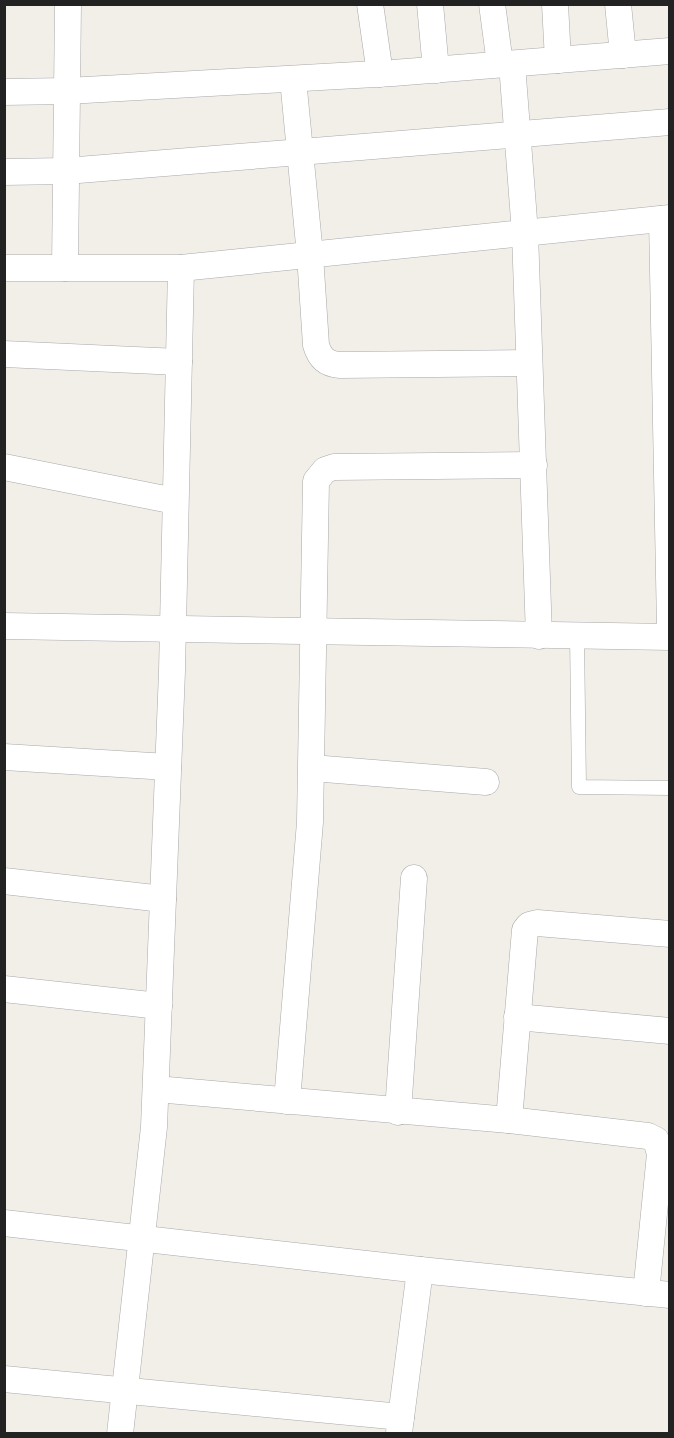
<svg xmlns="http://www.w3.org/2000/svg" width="674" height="1438" font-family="'Titillium Web',sans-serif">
<rect width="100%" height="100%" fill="#f2efe9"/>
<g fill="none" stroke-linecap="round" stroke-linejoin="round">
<defs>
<path id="lane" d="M 577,636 L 579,787 L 670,788"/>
<g id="street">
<path d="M 370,4 L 380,74"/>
<path d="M 430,4 L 436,70"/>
<path d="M 492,4 L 500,64"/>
<path d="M 555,4 L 558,60"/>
<path d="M 618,4 L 623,55"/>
<path d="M 512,64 L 525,233 L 539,636"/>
<path d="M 293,79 L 310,255 L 316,345 C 320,358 326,364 340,365 L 529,363"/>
<path d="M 4,92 L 67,91 L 393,73 L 670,51"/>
<path d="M 4,172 L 66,171 L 670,122"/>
<path d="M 662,219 L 670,627"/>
<path d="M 4,268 L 181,268 L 670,218"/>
<path d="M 65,268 L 68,4"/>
<path d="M 4,354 L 179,362"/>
<path d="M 4,467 L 175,501"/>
<path d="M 4,626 L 670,637"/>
<path d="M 4,757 L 168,767"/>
<path d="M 312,768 L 486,782"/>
<path d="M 4,881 L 163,899"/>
<path d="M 4,989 L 159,1006"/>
<path d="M 517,1017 L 670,1031"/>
<path d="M 156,1089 L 509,1120 L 648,1136 L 656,1140 L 660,1154 L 646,1293"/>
<path d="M 287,1101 L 310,822 L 316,481 L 325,470 L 334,467 L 534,465"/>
<path d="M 398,1112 L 414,878"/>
<path d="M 509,1120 L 525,930 L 529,925 L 537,923 L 670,934"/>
<path d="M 4,1223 L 420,1270 L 670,1295"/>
<path d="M 4,1379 L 401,1417"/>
<path d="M 399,1433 L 420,1270"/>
<path d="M 120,1434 L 154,1127 L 172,671 L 181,268"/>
</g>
</defs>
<use href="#lane" stroke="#a9a9a9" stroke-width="15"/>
<use href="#street" stroke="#a9a9a9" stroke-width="27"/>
<use href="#lane" stroke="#fff" stroke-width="14"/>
<use href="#street" stroke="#fff" stroke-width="26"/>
</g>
<rect width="674" height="1438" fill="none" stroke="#222222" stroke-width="12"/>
</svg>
